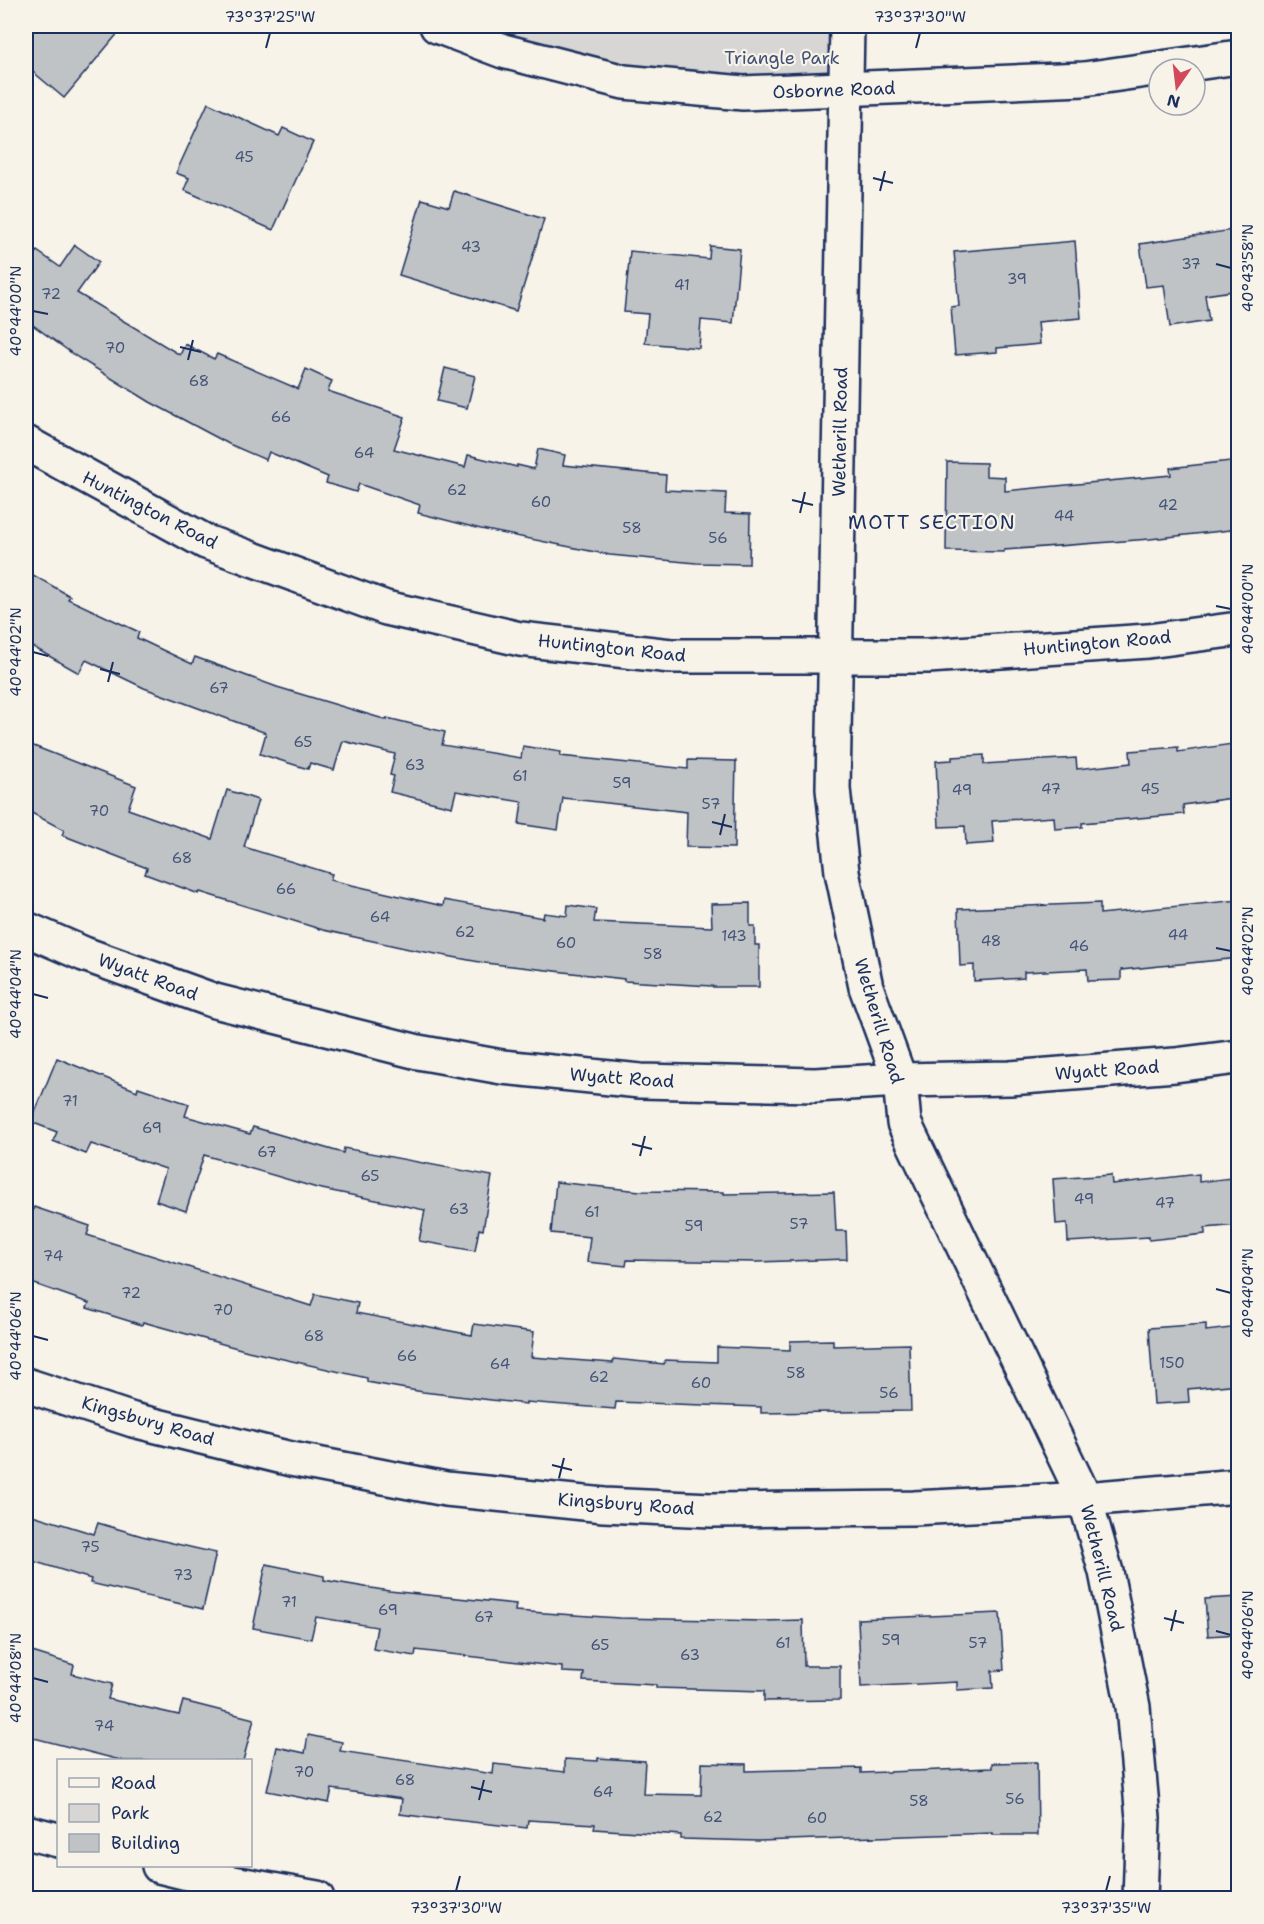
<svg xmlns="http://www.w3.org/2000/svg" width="1264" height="1924" font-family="'Shantell Sans',sans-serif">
<rect width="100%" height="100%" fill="#f7f3e8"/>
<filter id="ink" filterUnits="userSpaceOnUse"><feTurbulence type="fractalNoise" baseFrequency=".0167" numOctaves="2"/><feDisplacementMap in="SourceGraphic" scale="12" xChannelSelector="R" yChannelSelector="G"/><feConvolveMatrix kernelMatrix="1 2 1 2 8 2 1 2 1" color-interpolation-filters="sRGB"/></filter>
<g filter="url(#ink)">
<path fill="#d7d6d4" stroke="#798299" stroke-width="1.5" d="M 437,26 L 847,26 L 847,89 L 743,93 Z"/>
<g fill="#c0c3c5" stroke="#1b2f5e" stroke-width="1.5">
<path d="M 26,26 L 124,26 L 64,98 L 26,66 Z"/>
<path d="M 208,103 L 279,136 L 283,128 L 313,142 L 273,230 L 184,190 L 189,178 L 176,173 Z"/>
<path d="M 454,191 L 544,219 L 516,311 L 399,275 L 422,199 L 449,207 Z"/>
<path d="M 1239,229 L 1239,290 L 1205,295 L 1209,321 L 1170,327 L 1164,285 L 1146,287 L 1140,244 Z"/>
<path d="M 1075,241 L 1081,318 L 1038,322 L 1040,344 L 997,348 L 997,352 L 955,355 L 951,307 L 959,306 L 954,252 Z"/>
<path d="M 75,245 L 99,262 L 77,293 L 180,355 L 185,344 L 214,359 L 217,354 L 298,389 L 306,369 L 332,381 L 328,391 L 405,417 L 394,449 L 465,467 L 468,455 L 517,467 L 517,465 L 534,469 L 538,449 L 565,455 L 563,465 L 666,475 L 665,490 L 726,493 L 725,513 L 750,514 L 749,564 L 696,563 L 610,555 L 481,529 L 418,513 L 420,505 L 359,484 L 356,492 L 326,483 L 328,477 L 269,452 L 266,460 L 229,444 L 150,402 L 77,357 L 26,320 L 26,266 L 37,251 L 60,267 Z"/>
<path d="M 710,246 L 740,249 L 733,323 L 701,320 L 699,348 L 645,343 L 648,314 L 624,312 L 630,251 L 709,259 Z"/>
<path d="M 445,368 L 475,376 L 467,408 L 437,401 Z"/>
<path d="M 1239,460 L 1239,529 L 1150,539 L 1004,550 L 1004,552 L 946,551 L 947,462 L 986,463 L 986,476 L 1005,477 L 1005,491 L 1171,475 L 1170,468 Z"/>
<path d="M 26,571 L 70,596 L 68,599 L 139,632 L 137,638 L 192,664 L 195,657 L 277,687 L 387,720 L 387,718 L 445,732 L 442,745 L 521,758 L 523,746 L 561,752 L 560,756 L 688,769 L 688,760 L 736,761 L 734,848 L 686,847 L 687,812 L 563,798 L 558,830 L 519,824 L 522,802 L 456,791 L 452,807 L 390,792 L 394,776 L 390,775 L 395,754 L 343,741 L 334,770 L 310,763 L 308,769 L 260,754 L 266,733 L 144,688 L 86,660 L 79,673 L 26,643 Z"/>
<path d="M 26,743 L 136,786 L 128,809 L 212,839 L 227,790 L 258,800 L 244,847 L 332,874 L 330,880 L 443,906 L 444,900 L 543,918 L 544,913 L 567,916 L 568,905 L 596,909 L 594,922 L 712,927 L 711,904 L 750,903 L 750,926 L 755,926 L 755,945 L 759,945 L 759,987 L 713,987 L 712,986 L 624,981 L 624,979 L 485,963 L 409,949 L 323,930 L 200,892 L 199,894 L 145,874 L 147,868 L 62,835 L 64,830 L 26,810 Z"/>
<path d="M 1239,743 L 1239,797 L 1183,805 L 1184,814 L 1082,823 L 1082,827 L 1055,829 L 1054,817 L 992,821 L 994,843 L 966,845 L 965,826 L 939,827 L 936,761 L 952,760 L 952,757 L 984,755 L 984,764 L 1076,758 L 1077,769 L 1131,763 L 1130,751 L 1178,747 L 1178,752 Z"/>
<path d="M 1239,900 L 1239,958 L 1121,970 L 1121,980 L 1088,981 L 1087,969 L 1024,972 L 1024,978 L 974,981 L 974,965 L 960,966 L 958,909 L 1100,903 L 1100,914 Z"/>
<path d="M 57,1058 L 137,1091 L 138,1087 L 189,1104 L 185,1116 L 250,1134 L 253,1127 L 343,1153 L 344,1148 L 492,1176 L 483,1230 L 479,1229 L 475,1251 L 419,1241 L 425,1210 L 317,1188 L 204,1155 L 186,1211 L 156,1201 L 166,1169 L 91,1144 L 86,1154 L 53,1141 L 57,1132 L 31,1122 Z"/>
<path d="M 1199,1174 L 1199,1182 L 1239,1177 L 1239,1225 L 1205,1228 L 1205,1234 L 1149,1240 L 1149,1237 L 1068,1242 L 1067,1223 L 1056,1224 L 1053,1179 L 1111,1175 L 1112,1184 Z"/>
<path d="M 556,1182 L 640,1191 L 724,1192 L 724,1194 L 834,1192 L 836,1231 L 846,1231 L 847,1259 L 757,1262 L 627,1260 L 626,1266 L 587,1262 L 590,1237 L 551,1233 Z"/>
<path d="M 34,1207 L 90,1226 L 87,1235 L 311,1306 L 315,1294 L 358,1303 L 356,1313 L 472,1335 L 474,1324 L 534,1332 L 531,1357 L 613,1363 L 614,1359 L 664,1364 L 665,1360 L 717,1362 L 717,1347 L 790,1350 L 790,1341 L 833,1340 L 833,1346 L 909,1344 L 911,1411 L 761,1413 L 761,1407 L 616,1402 L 615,1409 L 526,1402 L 526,1404 L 423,1392 L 367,1382 L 367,1378 L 248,1351 L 143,1322 L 142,1325 L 87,1308 L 89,1303 L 26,1281 L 26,1231 Z"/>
<path d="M 1206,1324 L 1206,1331 L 1239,1327 L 1239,1384 L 1188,1389 L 1189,1402 L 1154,1404 L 1149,1328 Z"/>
<path d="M 26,1513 L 94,1534 L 98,1523 L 142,1536 L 216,1553 L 203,1609 L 90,1583 L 91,1579 L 26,1559 Z"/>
<path d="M 266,1564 L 324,1576 L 324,1580 L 389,1591 L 516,1604 L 515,1611 L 619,1618 L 763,1621 L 803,1620 L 804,1666 L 840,1666 L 840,1700 L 764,1701 L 764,1691 L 656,1688 L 656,1685 L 583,1681 L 584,1673 L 562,1672 L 562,1667 L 416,1650 L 415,1656 L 373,1649 L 377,1627 L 316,1617 L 311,1639 L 253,1628 Z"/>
<path d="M 1239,1597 L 1239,1634 L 1208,1636 L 1205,1599 Z"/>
<path d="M 1000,1613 L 1004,1670 L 992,1671 L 993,1688 L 957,1690 L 957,1682 L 861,1687 L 858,1619 Z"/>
<path d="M 26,1650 L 74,1665 L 72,1674 L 112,1684 L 108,1699 L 179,1715 L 183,1701 L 254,1719 L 243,1761 L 124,1761 L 26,1736 Z"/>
<path d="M 308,1735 L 342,1742 L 340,1751 L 493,1774 L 494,1764 L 565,1772 L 565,1759 L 598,1761 L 598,1758 L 645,1761 L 643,1794 L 701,1795 L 702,1763 L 746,1764 L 746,1771 L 861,1768 L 861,1773 L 992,1768 L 992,1763 L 1037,1762 L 1038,1835 L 993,1835 L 993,1833 L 759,1841 L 681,1839 L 681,1835 L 594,1829 L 595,1824 L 528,1820 L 527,1828 L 437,1818 L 437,1819 L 400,1814 L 402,1799 L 332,1789 L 329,1803 L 267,1791 L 277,1747 L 305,1753 Z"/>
</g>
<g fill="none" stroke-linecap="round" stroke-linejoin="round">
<defs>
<g id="minor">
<path d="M 437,26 L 503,51 L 624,82 L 743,93 L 1084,79 L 1238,57"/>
<path d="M 26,443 L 206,542 L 386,608 L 520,639 L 671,656 L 928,656 L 1148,641 L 1238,629"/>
<path d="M 26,929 L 84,954 L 215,1001 L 418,1052 L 502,1067 L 640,1081 L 815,1085 L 900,1080 L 1010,1078 L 1175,1065 L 1238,1057"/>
<path d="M 26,1385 L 133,1420 L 291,1459 L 446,1489 L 604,1505 L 711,1510 L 914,1508 L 1085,1499 L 1238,1486"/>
<path d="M 26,1832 L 58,1840"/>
<path d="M 159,1866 L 216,1880 L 317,1898"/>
</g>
<path id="tertiary" d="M 847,26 L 833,789 L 842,872 L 866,987 L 900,1080 L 904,1123 L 1085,1499 L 1106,1572 L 1133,1707 L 1143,1818 L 1140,1898"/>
</defs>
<use href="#minor" stroke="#1b2f5e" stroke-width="38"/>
<use href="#tertiary" stroke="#1b2f5e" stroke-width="38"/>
<use href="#minor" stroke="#f7f3e8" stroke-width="33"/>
<use href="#tertiary" stroke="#f7f3e8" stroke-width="33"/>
</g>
</g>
<path fill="none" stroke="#1b2f5e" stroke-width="2" d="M 266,48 L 270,33M 916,48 L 920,33M 873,178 L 893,183M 880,191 L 885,171M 1216,264 L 1231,268M 33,311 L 48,314M 180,347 L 201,352M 188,360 L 193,340M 792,500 L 813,505M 800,513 L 805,492M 1216,606 L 1231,609M 33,652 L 48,656M 100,669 L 120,674M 108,682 L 113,662M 712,822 L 732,827M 720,835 L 725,814M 1216,948 L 1231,951M 33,994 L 48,998M 632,1144 L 652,1149M 640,1156 L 645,1136M 1216,1289 L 1231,1293M 33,1336 L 48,1340M 552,1465 L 572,1470M 559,1478 L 564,1458M 1164,1618 L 1184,1623M 1171,1631 L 1176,1610M 1216,1631 L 1231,1635M 33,1678 L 48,1682M 471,1787 L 492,1792M 479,1800 L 484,1780M 456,1891 L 460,1876M 1106,1891 L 1110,1876"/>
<g text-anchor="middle" stroke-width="4.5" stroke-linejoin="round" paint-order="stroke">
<g font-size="15" fill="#445478">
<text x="244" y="162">45</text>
<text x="471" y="252">43</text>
<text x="1191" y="269">37</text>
<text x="1017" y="284">39</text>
<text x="682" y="290">41</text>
<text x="51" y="299">72</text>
<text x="115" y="353">70</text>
<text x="199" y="386">68</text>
<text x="281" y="422">66</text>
<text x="364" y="458">64</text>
<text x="457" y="495">62</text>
<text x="541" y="507">60</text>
<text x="1168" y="510">42</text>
<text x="1064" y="521">44</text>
<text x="632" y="533">58</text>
<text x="718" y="543">56</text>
<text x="219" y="693">67</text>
<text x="303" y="747">65</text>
<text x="415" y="770">63</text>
<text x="520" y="781">61</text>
<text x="622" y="788">59</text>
<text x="1051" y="794">47</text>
<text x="1150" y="794">45</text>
<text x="962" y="795">49</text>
<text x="711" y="809">57</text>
<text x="99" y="816">70</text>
<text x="182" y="863">68</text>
<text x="286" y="894">66</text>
<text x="380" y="922">64</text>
<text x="465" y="937">62</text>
<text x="1178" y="940">44</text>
<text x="734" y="941">143</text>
<text x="991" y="946">48</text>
<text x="566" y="948">60</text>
<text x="1079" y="951">46</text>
<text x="653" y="959">58</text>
<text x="70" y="1106">71</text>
<text x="152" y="1133">69</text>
<text x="267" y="1157">67</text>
<text x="370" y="1181">65</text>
<text x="1084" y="1204">49</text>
<text x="1165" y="1208">47</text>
<text x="459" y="1214">63</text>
<text x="592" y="1217">61</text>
<text x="799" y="1229">57</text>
<text x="694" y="1231">59</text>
<text x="53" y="1261">74</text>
<text x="131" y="1298">72</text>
<text x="223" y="1315">70</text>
<text x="314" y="1341">68</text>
<text x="407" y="1361">66</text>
<text x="1172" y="1368">150</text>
<text x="500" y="1369">64</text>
<text x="796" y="1378">58</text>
<text x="599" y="1382">62</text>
<text x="701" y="1388">60</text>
<text x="889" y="1398">56</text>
<text x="90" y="1552">75</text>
<text x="183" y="1580">73</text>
<text x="289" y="1607">71</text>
<text x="388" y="1615">69</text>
<text x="484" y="1622">67</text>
<text x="891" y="1645">59</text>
<text x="783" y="1648">61</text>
<text x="978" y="1648">57</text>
<text x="600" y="1650">65</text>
<text x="690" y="1660">63</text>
<text x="104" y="1731">74</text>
<text x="304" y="1777">70</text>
<text x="405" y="1785">68</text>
<text x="603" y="1797">64</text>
<text x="1015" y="1804">56</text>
<text x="919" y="1806">58</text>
<text x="713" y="1822">62</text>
<text x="817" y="1823">60</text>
</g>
<g font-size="18" fill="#415076" stroke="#f7f3e8">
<text x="782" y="64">Triangle Park</text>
</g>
<g font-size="18" fill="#1b2f5e" stroke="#f7f3e8">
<text transform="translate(834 90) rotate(-2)" y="6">Osborne Road</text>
<text transform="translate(840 432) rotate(-89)" y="6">Wetherill Road</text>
<text transform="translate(150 510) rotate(27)" y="6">Huntington Road</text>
<text transform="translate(1097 643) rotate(-5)" y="6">Huntington Road</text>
<text transform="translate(612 648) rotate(6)" y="6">Huntington Road</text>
<text transform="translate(148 977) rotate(20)" y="6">Wyatt Road</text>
<text transform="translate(879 1021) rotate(73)" y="6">Wetherill Road</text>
<text transform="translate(1107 1070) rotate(-4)" y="6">Wyatt Road</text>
<text transform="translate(622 1078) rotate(4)" y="6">Wyatt Road</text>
<text transform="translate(148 1421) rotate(16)" y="6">Kingsbury Road</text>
<text transform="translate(626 1504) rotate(4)" y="6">Kingsbury Road</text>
<text transform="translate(1102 1568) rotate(76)" y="6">Wetherill Road</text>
</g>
<g font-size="20" letter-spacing="1.5" fill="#1b2f5e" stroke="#f7f3e8">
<text x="932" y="529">MOTT SECTION</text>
</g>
</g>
<rect width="1264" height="1924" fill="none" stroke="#f7f3e8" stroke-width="66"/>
<rect x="57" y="1759" width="195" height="108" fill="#f7f3e8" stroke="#9fa5b1" stroke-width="1.5"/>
<rect x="69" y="1778" width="30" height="9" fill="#f7f3e8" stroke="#9fa5b1" stroke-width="1.5"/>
<text x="111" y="1789" font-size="18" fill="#1b2f5e">Road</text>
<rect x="69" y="1804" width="30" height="18" fill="#d7d6d4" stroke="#9fa5b1" stroke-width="1.5"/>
<text x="111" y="1819" font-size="18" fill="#1b2f5e">Park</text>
<rect x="69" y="1834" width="30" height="18" fill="#c0c3c5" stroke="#9fa5b1" stroke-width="1.5"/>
<text x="111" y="1849" font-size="18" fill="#1b2f5e">Building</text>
<g transform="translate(1177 87) rotate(194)"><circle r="28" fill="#f7f3e8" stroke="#9fa5b1" stroke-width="1.5"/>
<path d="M0-4.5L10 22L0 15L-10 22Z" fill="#d1495b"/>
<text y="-9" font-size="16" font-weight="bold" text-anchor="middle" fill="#1b2f5e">N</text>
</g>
<rect x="33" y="33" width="1198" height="1858" fill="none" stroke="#1b2f5e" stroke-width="2"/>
<g font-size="15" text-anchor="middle" fill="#1b2f5e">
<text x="270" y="22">73°37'25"W</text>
<text x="920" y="22">73°37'30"W</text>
<text transform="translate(1248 268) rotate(-90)" y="5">40°43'58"N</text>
<text transform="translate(16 311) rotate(-90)" y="5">40°44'00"N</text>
<text transform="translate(1248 609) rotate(-90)" y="5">40°44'00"N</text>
<text transform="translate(16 652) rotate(-90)" y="5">40°44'02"N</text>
<text transform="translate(1248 951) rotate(-90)" y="5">40°44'02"N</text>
<text transform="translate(16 994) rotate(-90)" y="5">40°44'04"N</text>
<text transform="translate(1248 1293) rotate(-90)" y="5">40°44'04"N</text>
<text transform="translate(16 1336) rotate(-90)" y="5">40°44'06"N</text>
<text transform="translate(1248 1635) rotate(-90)" y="5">40°44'06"N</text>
<text transform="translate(16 1678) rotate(-90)" y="5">40°44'08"N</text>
<text x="456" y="1913">73°37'30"W</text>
<text x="1106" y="1913">73°37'35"W</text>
</g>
</svg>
